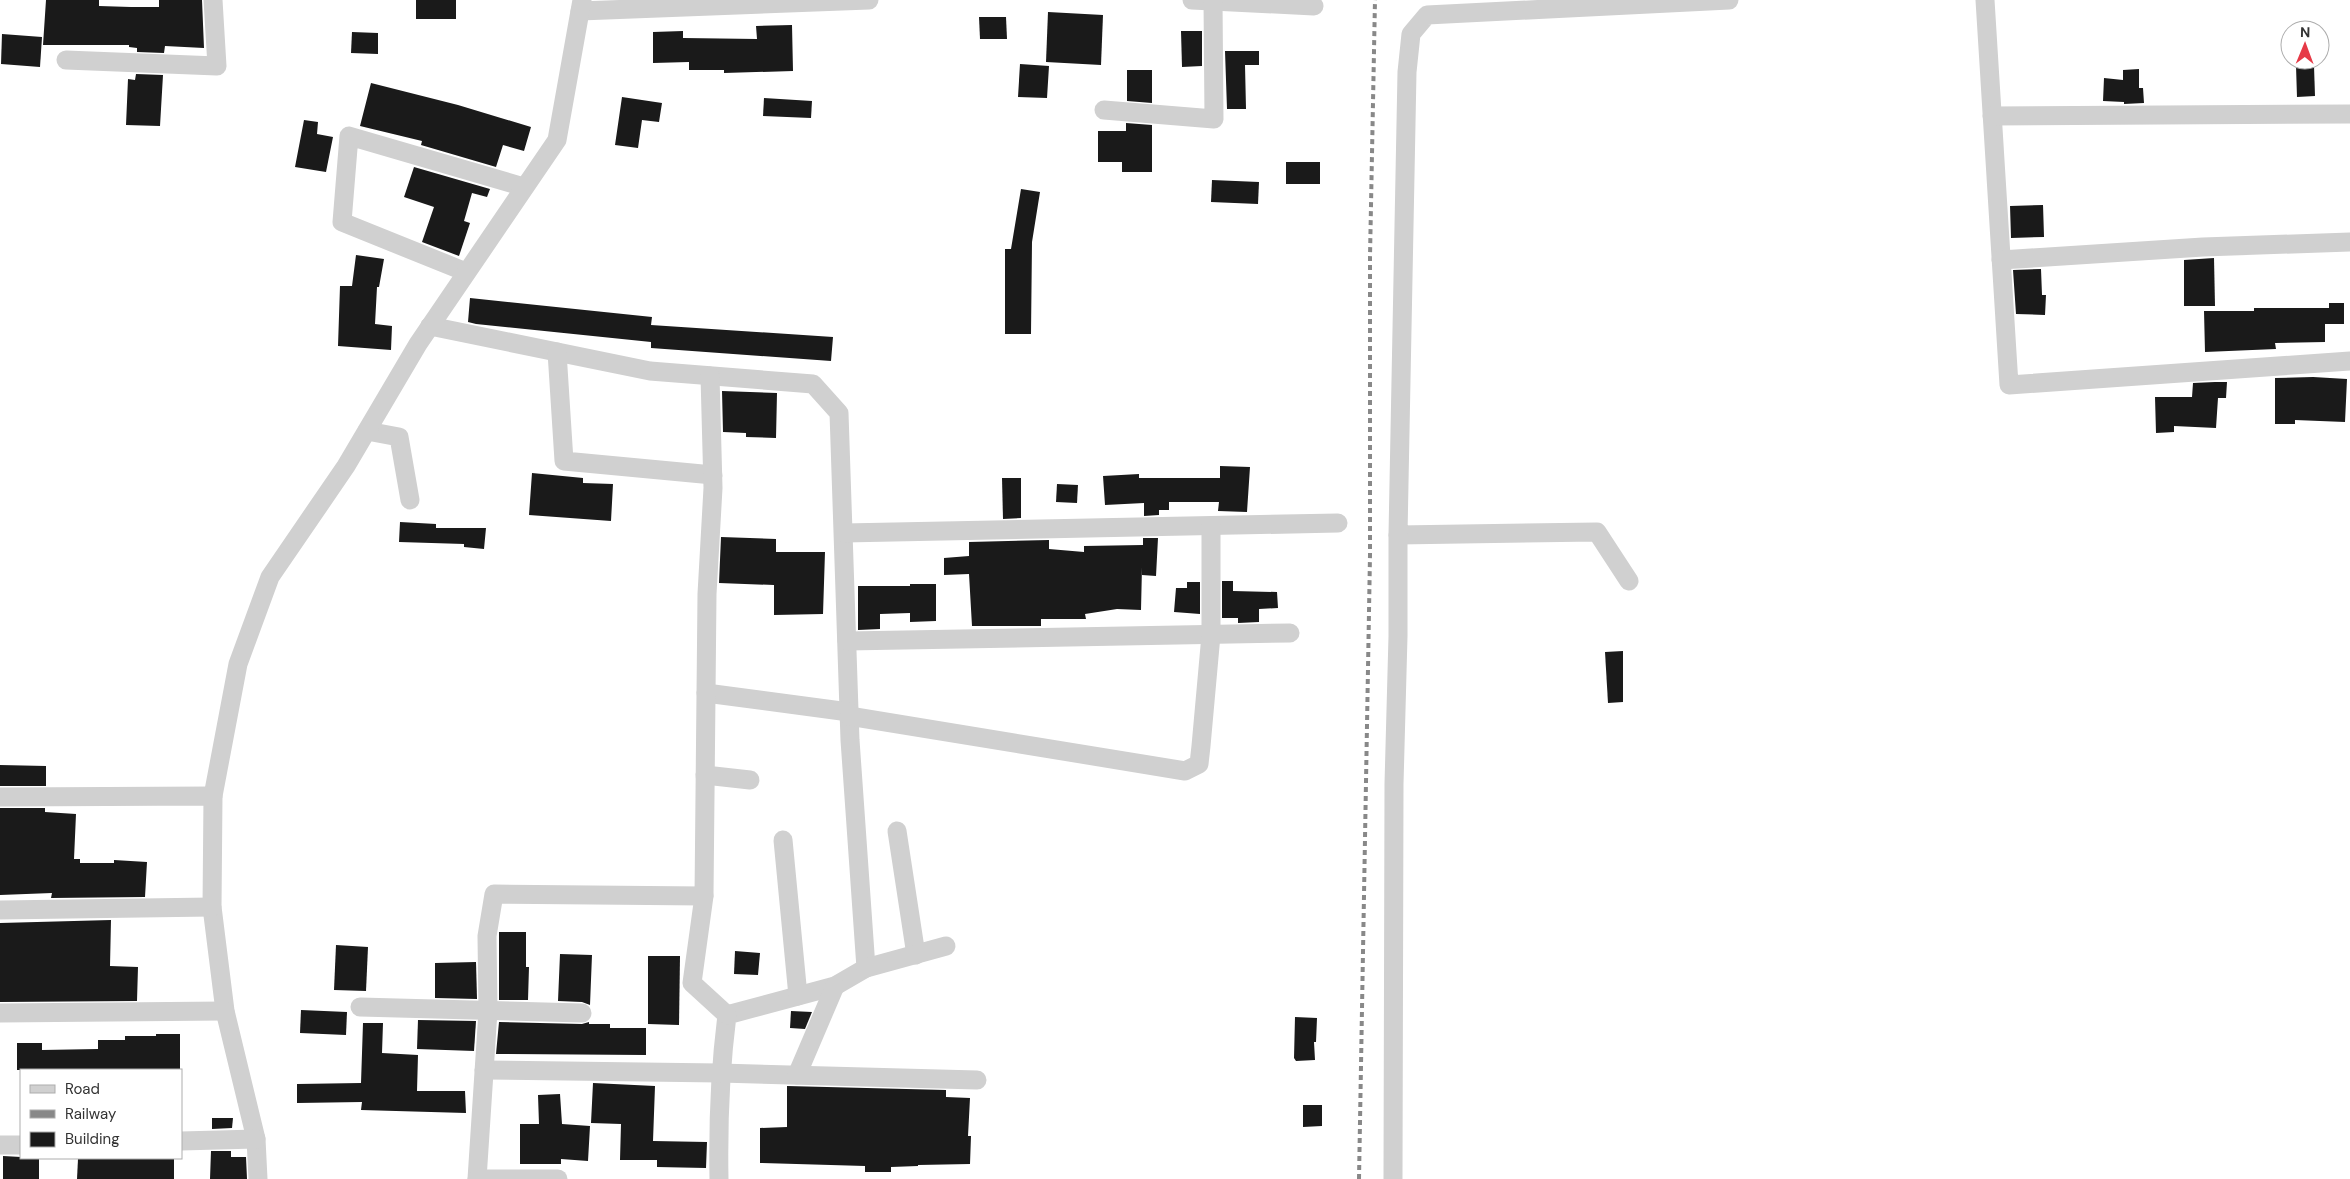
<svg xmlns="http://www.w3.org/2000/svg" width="2350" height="1179" font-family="'DM Sans',sans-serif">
<rect width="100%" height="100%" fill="#fff"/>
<g fill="#1a1a1a">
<path d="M 46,0 L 99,0 L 99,6 L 131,7 L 159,7 L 159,0 L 202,0 L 204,48 L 165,46 L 164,53 L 137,52 L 137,48 L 129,47 L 129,45 L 43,45 Z"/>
<rect x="416" y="0" width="40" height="19"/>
<path d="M 1048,12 L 1103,15 L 1101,65 L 1046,62 Z"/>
<path d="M 979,17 L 1006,17 L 1007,39 L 980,39 Z"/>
<path d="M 792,25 L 793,71 L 724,73 L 724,70 L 689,70 L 689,62 L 653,63 L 653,32 L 683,31 L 683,38 L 757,39 L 756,26 Z"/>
<path d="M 1181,31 L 1202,31 L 1202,66 L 1182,67 Z"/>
<path d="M 352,32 L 378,33 L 378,54 L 351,53 Z"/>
<path d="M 2,34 L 42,37 L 40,67 L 1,64 Z"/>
<path d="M 1225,51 L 1259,51 L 1259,65 L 1245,65 L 1246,109 L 1227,109 Z"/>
<path d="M 1020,64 L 1049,66 L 1047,98 L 1018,97 Z"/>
<path d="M 2296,66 L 2314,66 L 2315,96 L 2297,97 Z"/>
<path d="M 2139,69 L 2139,88 L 2143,88 L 2144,103 L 2124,104 L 2124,102 L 2103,101 L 2104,78 L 2123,80 L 2123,70 Z"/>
<path d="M 1127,70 L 1152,70 L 1152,103 L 1127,101 Z"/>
<path d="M 136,74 L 163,75 L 160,126 L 126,125 L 128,79 L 135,80 Z"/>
<path d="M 371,83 L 458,105 L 531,127 L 524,151 L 503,145 L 496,167 L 421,145 L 422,141 L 360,126 Z"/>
<path d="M 622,97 L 662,103 L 659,122 L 642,120 L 638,148 L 615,145 Z"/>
<path d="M 764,98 L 812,101 L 811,118 L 763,116 Z"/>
<path d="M 304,120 L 318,122 L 317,134 L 333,137 L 326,172 L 295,167 Z"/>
<path d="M 1126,123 L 1152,125 L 1152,172 L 1122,172 L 1122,162 L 1098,162 L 1098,131 L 1126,131 Z"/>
<rect x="1286" y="162" width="34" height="22"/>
<path d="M 414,167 L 490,189 L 487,197 L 472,193 L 464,221 L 470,223 L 459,256 L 422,242 L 434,207 L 404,197 Z"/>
<path d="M 1212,180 L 1259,182 L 1258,204 L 1211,202 Z"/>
<path d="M 1021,189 L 1040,192 L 1032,242 L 1031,334 L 1005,334 L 1005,249 L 1011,249 Z"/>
<path d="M 2043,205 L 2044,237 L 2011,238 L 2010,206 Z"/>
<path d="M 356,255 L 384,259 L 379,287 L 377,287 L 375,324 L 392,326 L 391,350 L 338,346 L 340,286 L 352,286 Z"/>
<path d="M 2214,258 L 2215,306 L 2184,306 L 2184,260 Z"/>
<path d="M 2041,269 L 2042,295 L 2046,295 L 2045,315 L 2016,314 L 2013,270 Z"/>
<path d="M 470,298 L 652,317 L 651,325 L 833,337 L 831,361 L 651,348 L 651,342 L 476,324 L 468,322 Z"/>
<path d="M 2329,303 L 2344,303 L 2344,324 L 2325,324 L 2325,342 L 2275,343 L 2276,349 L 2205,352 L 2204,311 L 2254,311 L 2254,308 L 2329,308 Z"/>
<path d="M 2313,377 L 2347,379 L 2345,422 L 2295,420 L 2295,424 L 2275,424 L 2275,378 Z"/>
<path d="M 2215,382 L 2227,382 L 2226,398 L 2218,398 L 2216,428 L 2174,426 L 2174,432 L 2156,433 L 2155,397 L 2192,397 L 2193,383 Z"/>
<path d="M 722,391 L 777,393 L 776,438 L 746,437 L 746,433 L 723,432 Z"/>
<path d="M 1220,466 L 1250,467 L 1247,512 L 1218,511 L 1219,502 L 1169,502 L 1169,510 L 1159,510 L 1159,515 L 1144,516 L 1144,503 L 1105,505 L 1103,476 L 1139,474 L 1139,478 L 1220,478 Z"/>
<path d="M 532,473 L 583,478 L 583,483 L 613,484 L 611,521 L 529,515 Z"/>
<path d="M 1002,478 L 1021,478 L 1021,518 L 1003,519 Z"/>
<path d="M 1057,484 L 1078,485 L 1077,503 L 1056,502 Z"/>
<path d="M 400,522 L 436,524 L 436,528 L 486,528 L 484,549 L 464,547 L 464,544 L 399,542 Z"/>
<path d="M 721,537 L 776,539 L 776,552 L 825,552 L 823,614 L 774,615 L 774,585 L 719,583 Z"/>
<path d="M 1143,538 L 1158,538 L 1156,576 L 1142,575 L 1142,567 L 1141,610 L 1117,609 L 1085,614 L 1086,619 L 1041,619 L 1041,626 L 972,626 L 969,574 L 944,575 L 944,558 L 969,556 L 969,542 L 1049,540 L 1049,549 L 1084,552 L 1084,546 L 1143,545 Z"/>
<path d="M 1222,581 L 1233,581 L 1233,591 L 1277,592 L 1278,608 L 1259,609 L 1259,622 L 1238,623 L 1238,618 L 1222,618 Z"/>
<path d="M 1187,582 L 1200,582 L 1200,614 L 1174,612 L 1176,588 L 1187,588 Z"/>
<path d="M 910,584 L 936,584 L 936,621 L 910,622 L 910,613 L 880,614 L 880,629 L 858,630 L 858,586 L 910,586 Z"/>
<path d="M 1623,651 L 1623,702 L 1608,703 L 1605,652 Z"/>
<path d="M 0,765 L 46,766 L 46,786 L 0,786 Z"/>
<path d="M 0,808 L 45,808 L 45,812 L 76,814 L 74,859 L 80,859 L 80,863 L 114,863 L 114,860 L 147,862 L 145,897 L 51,898 L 52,893 L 0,895 Z"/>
<path d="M 111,920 L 110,966 L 138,967 L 137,1001 L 0,1002 L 0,923 Z"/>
<path d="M 499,932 L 526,932 L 526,967 L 529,967 L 528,1000 L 499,1000 Z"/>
<path d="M 336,945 L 368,947 L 366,991 L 334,990 Z"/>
<path d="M 735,951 L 760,953 L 758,975 L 734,974 Z"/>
<path d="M 560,954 L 592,955 L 590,1005 L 582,1002 L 558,1001 Z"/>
<path d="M 648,956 L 680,956 L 679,1025 L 648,1024 Z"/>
<path d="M 476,962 L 477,999 L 435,998 L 435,963 Z"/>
<path d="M 301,1010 L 347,1012 L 346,1035 L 300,1033 Z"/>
<path d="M 791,1011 L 812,1012 L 805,1029 L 790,1028 Z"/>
<path d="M 1295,1017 L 1317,1018 L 1316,1042 L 1314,1042 L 1315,1060 L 1296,1061 L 1294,1058 Z"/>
<path d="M 418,1020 L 476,1021 L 474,1051 L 417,1049 Z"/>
<path d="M 499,1022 L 582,1024 L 589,1022 L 589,1024 L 610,1024 L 610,1028 L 646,1028 L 646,1055 L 496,1054 Z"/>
<path d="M 363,1023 L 383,1023 L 382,1053 L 418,1055 L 417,1091 L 465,1091 L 466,1113 L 361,1110 L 362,1102 L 297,1103 L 297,1084 L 361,1083 Z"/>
<path d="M 156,1034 L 180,1034 L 180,1070 L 17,1070 L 17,1043 L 42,1043 L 42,1050 L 98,1049 L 98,1040 L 125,1040 L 125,1036 L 156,1036 Z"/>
<path d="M 593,1083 L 655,1086 L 653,1141 L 707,1142 L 706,1168 L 657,1167 L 657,1160 L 620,1160 L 621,1124 L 591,1123 Z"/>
<path d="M 787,1086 L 946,1090 L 946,1097 L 970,1098 L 968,1136 L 971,1136 L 970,1164 L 918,1165 L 918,1166 L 891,1167 L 891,1172 L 865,1172 L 865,1166 L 760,1163 L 760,1128 L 787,1127 Z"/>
<path d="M 560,1094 L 562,1124 L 590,1126 L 588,1161 L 561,1159 L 561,1164 L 520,1164 L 520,1124 L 539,1124 L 538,1095 Z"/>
<path d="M 1303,1105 L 1322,1105 L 1322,1126 L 1303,1127 Z"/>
<path d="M 212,1118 L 233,1118 L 232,1128 L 212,1129 Z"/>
<path d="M 211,1151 L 231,1151 L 231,1157 L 246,1157 L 247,1179 L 210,1179 Z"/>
<path d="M 3,1156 L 39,1158 L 39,1179 L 3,1179 Z"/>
<path d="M 78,1159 L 174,1159 L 174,1179 L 77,1179 Z"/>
</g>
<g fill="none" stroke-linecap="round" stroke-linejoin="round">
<g stroke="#d0d0d0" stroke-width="19">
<path d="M 1192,0 L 1314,6"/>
<path d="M 1985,0 L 2009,385 L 2350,361"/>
<path d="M 580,11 L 869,0"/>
<path d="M 66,60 L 217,66 L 213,0"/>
<path d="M 1104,110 L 1214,119 L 1213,0"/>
<path d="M 1992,116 L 2350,114"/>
<path d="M 2001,260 L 2203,247 L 2350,242"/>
<path d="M 466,272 L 342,222 L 349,136 L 524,187"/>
<path d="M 430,326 L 650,371 L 813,384 L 839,413 L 850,740 L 866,968 L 835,986 L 727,1015 C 720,1070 718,1124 719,1179"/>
<path d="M 557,352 L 564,461 L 713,475"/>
<path d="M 367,431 L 399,437 L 410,500"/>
<path d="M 844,533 L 1338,523"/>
<path d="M 1629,581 L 1597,532 L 1398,535 L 1407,72 L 1411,34 L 1427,15 L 1729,0"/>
<path d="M 847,641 L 1290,633"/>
<path d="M 706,693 L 849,712"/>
<path d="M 849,716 L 1185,771 L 1199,764 L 1201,746 L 1211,635 L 1211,526"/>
<path d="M 705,775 L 750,780"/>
<path d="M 213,796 L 238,664 L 270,577 L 346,466 L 418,344 L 557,140 L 582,0"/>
<path d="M 0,797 L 213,796 L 212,907 L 225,1011 L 256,1139 L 258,1179"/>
<path d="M 897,831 L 916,955"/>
<path d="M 783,840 L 798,996"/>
<path d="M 704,896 L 692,983 L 727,1015"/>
<path d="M 0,910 L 212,907"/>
<path d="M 866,968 L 946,946"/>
<path d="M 360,1007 L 582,1013"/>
<path d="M 0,1013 L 225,1011"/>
<path d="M 484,1070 L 720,1073 L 977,1080"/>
<path d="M 797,1075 L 835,986"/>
<path d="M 181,1141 L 256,1139"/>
<path d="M 0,1145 L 21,1145"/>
<path d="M 477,1179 L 488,1011 L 487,936 L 494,894 L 704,896 L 707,594 L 713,488 L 710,376"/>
<path d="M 477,1179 L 558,1179"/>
<path d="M 1393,1179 L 1394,784 L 1398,636 L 1398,535"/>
</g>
<path stroke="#888" stroke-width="4" stroke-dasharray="5 4" stroke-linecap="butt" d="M 1359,1179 L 1370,555 L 1370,257 L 1375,0"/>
</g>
<rect x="20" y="1069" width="162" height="90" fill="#ffffff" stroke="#adadad"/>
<rect x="30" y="1085" width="25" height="8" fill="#d0d0d0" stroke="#adadad"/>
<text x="65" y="1094" font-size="15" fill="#333333">Road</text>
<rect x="30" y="1110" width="25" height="8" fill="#888888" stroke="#adadad"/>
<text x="65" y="1119" font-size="15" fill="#333333">Railway</text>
<rect x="30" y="1132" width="25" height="15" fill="#1a1a1a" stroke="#adadad"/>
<text x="65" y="1144" font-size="15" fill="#333333">Building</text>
<g transform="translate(2305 45) rotate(1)"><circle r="24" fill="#ffffff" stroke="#adadad"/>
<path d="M0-4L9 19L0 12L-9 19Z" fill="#e63946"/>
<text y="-8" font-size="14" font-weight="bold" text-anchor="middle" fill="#333333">N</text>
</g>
</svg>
